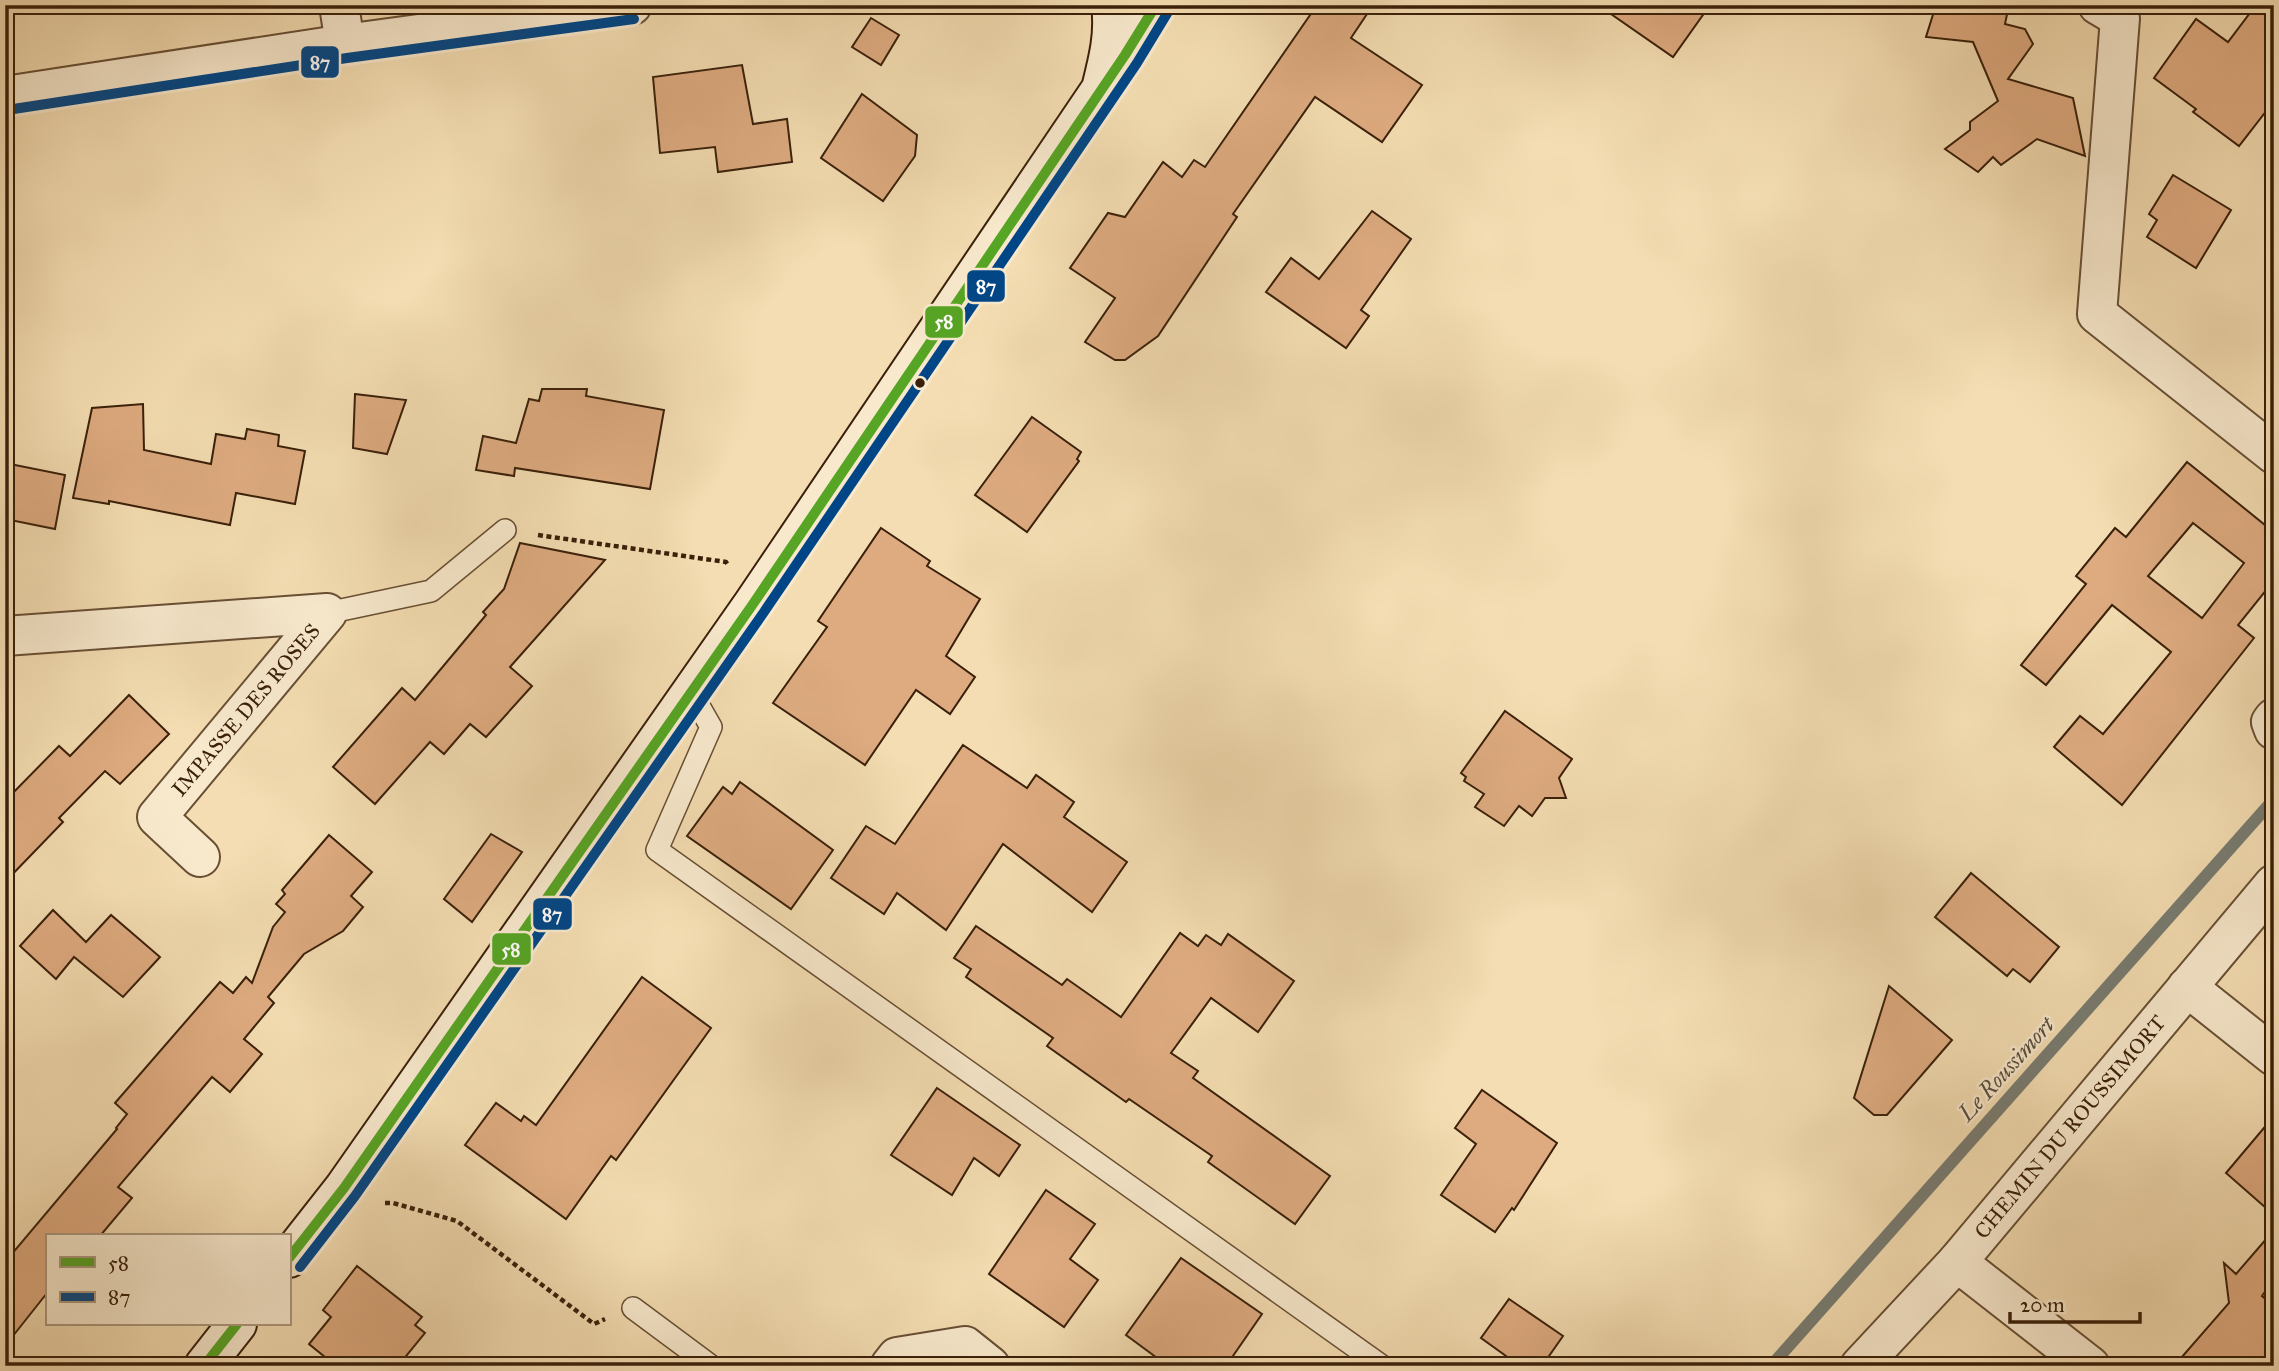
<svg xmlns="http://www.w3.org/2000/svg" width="2279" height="1371" font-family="'IM FELL Great Primer',serif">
<rect width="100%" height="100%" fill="#f4ddb2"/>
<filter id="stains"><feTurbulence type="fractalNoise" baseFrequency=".00286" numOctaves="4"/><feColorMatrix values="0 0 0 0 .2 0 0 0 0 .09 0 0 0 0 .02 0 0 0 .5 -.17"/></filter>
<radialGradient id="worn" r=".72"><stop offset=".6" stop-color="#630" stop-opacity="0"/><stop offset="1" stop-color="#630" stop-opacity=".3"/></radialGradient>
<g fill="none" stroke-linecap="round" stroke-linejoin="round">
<path stroke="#787c72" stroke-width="12" d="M 1771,1366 L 2274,799"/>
</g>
<g fill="#deab80" stroke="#3a200a" stroke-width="2" fill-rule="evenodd">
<path d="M 1317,5 L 1373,5 L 1351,38 L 1422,85 L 1382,142 L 1315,97 L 1233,214 L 1237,217 L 1158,336 L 1125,360 L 1115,360 L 1085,342 L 1115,298 L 1070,268 L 1108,213 L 1125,217 L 1163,162 L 1182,177 L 1194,160 L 1205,167 Z"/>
<path d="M 1598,5 L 1710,5 L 1673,57 Z"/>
<path d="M 1936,5 L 2009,5 L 2005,24 L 2025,29 L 2033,44 L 2008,79 L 2073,98 L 2085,156 L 2037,139 L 2001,165 L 1993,157 L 1978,172 L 1945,149 L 1970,130 L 1970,122 L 1998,101 L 1973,42 L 1926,37 Z"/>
<path d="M 2256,5 L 2274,5 L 2274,101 L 2239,146 L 2193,112 L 2196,109 L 2154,78 L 2196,19 L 2228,42 Z"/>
<path d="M 871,18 L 899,35 L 881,65 L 852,47 Z"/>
<path d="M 742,65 L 753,124 L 787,119 L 792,162 L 718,172 L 715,147 L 660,153 L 653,77 Z"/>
<path d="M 862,94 L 917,135 L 915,156 L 883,201 L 821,158 Z"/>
<path d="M 2173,175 L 2231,210 L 2196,268 L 2147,237 L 2157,220 L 2149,214 Z"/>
<path d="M 1372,211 L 1411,239 L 1361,310 L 1369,316 L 1346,348 L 1266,292 L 1291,258 L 1319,279 Z"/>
<path d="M 542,389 L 587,389 L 586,396 L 664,410 L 650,489 L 515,468 L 514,476 L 476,470 L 483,436 L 516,443 L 529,399 L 539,401 Z"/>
<path d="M 355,394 L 406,400 L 387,454 L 353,448 Z"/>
<path d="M 143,404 L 144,450 L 211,464 L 216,434 L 245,439 L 247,429 L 279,435 L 278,446 L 305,451 L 295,504 L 236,493 L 230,525 L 109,501 L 109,504 L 73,498 L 92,408 Z"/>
<path d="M 1032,417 L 1081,452 L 1077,459 L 1079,461 L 1027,532 L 975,495 Z"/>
<path d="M 2187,462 L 2270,529 L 2274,524 L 2274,586 L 2271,584 L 2238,625 L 2254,638 L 2122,805 L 2054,747 L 2080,716 L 2103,734 L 2171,652 L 2112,605 L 2046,685 L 2021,665 L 2086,584 L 2076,576 L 2115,528 L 2126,537 ZM 2193,523 L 2244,563 L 2202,618 L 2148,576 Z"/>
<path d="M 5,463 L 65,475 L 55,529 L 5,519 Z"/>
<path d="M 881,528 L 930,561 L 927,566 L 980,599 L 946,656 L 975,677 L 950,714 L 916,690 L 865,765 L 773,703 L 827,627 L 818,621 Z"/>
<path d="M 520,543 L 605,560 L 510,667 L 532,686 L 486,737 L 470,724 L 444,754 L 430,742 L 375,804 L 333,767 L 402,688 L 415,700 L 486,615 L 483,612 L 504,589 Z"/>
<path d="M 129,695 L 169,734 L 120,784 L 105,771 L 59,818 L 63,822 L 5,882 L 5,801 L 59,746 L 70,756 Z"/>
<path d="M 1505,711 L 1572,759 L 1559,778 L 1566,798 L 1545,798 L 1532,816 L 1519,806 L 1504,826 L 1475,807 L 1484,794 L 1464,781 L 1466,777 L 1461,773 Z"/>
<path d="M 963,745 L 1027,788 L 1036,775 L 1074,802 L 1064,817 L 1127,862 L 1092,912 L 1003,844 L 946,930 L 897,893 L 884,914 L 831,878 L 866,826 L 895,844 Z"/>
<path d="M 740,782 L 833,850 L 791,909 L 687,836 L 723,787 L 732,794 Z"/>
<path d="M 491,834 L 522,852 L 472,922 L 444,899 Z"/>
<path d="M 329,835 L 372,872 L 351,896 L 363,907 L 343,931 L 304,954 L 268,997 L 274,1003 L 244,1039 L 262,1054 L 230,1092 L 212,1077 L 118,1187 L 132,1198 L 100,1236 L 47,1236 L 47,1293 L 5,1346 L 5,1262 L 117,1129 L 116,1128 L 127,1114 L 115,1103 L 220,982 L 233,993 L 246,977 L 252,983 L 273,927 L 285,912 L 276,904 L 285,894 L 282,890 Z"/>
<path d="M 1971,873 L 2059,947 L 2030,982 L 2013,969 L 2007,976 L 1935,917 Z"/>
<path d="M 53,910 L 86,942 L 111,915 L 160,957 L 123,997 L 74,957 L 56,979 L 20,946 Z"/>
<path d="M 976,926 L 1062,985 L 1067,979 L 1121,1017 L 1180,933 L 1198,946 L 1206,935 L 1221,945 L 1228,934 L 1294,981 L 1258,1032 L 1211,998 L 1171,1053 L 1198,1071 L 1193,1078 L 1330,1176 L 1295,1224 L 1208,1162 L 1212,1156 L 1129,1099 L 1126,1102 L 1047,1046 L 1053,1038 L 966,977 L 971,969 L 954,958 Z"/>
<path d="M 642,977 L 711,1028 L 616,1160 L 611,1156 L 566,1219 L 465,1145 L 496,1103 L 521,1121 L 524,1116 L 536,1125 Z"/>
<path d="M 1889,986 L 1952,1040 L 1887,1115 L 1874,1115 L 1854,1098 Z"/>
<path d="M 937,1088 L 1020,1145 L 999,1176 L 974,1158 L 952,1195 L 891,1155 Z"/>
<path d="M 1482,1090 L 1557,1143 L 1514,1210 L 1512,1208 L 1495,1232 L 1441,1195 L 1476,1144 L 1455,1128 Z"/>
<path d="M 2274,1116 L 2274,1215 L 2226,1173 Z"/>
<path d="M 1046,1190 L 1095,1224 L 1070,1259 L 1098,1280 L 1064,1327 L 989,1274 Z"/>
<path d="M 2274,1230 L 2274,1279 L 2262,1296 L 2274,1306 L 2274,1366 L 2174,1366 L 2229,1303 L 2224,1263 L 2236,1274 Z"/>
<path d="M 1181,1258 L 1262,1314 L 1226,1366 L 1168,1366 L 1126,1335 Z"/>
<path d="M 357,1266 L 422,1317 L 415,1325 L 425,1333 L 398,1366 L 336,1366 L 309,1344 L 331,1317 L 323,1310 Z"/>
<path d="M 1509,1299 L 1563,1336 L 1542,1366 L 1520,1366 L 1481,1338 Z"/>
</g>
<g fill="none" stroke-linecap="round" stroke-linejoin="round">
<defs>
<g id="service">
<path d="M 327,613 L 431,591 L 505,530"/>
<path d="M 691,692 L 711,727 L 657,850 L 1382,1366"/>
<path d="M 633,1308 L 711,1366"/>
</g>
<g id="minor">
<path d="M 339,5 L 345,44"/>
<path d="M 2098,5 L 2120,18 L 2097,314 L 2274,454"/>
<path d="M 5,636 L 327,613 L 157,817 L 200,857"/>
<path d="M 2274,718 L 2271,722 L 2274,730"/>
<path d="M 2187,987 L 2274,1056"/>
<path d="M 1957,1262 L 2090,1366"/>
<path d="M 890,1366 L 897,1357 L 965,1346 L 990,1366"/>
<path d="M 1860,1366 L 1957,1262 L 2274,884"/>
</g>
<path id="tertiary" d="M 5,96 L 345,44 L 632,5"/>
<g id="secondary">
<path d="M 1110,76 L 1156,5"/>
<path d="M 289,1258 L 344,1188 L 753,604 L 1101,89 C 1108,61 1115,35 1111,5"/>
<path d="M 204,1366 L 237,1324"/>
</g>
</defs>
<use href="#service" stroke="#684f34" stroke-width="24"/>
<use href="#minor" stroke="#684f34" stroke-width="42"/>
<use href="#tertiary" stroke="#684f34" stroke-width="42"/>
<use href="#secondary" stroke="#3a200a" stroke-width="42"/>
<g stroke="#3a200a" stroke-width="4.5" stroke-dasharray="5 3.5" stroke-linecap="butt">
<path d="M 538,535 L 726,562 L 728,565"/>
<path d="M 385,1203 L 393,1203 L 457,1221 L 594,1324 L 605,1319"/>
</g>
<use href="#service" stroke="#f8e9cd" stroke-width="21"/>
<use href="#minor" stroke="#f8e9cd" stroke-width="38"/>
<use href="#tertiary" stroke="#f8e9cd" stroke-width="38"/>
<use href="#secondary" stroke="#f8e9cd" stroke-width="38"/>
<defs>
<g id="bus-1">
<path d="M 289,1258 L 344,1188 L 753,604 L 1125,55 L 1156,5"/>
<path d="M 204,1366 L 237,1324"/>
</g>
<g id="bus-2">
<path d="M 7,110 L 347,58 L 634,19"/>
<path d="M 300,1267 L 355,1196 L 764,612 L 1137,63 L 1168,12"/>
</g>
</defs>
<use href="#bus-1" stroke="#f8e9cd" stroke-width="16"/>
<use href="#bus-2" stroke="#f8e9cd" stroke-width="16"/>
<use href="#bus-1" stroke="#56a524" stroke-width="10"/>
<use href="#bus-2" stroke="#004687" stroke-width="10"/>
</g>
<circle fill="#3a200a" stroke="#f8e9cd" stroke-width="2.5" cx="920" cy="383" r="6"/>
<g text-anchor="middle" stroke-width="5" stroke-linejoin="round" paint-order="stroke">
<g font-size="21" fill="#3a200a" stroke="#f8e9cd">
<text transform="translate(246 710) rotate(-50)" y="7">IMPASSE DES ROSES</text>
<text transform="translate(2070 1127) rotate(-50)" y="7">CHEMIN DU ROUSSIMORT</text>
</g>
<g font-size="23" font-style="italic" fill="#594e3e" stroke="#f8e9cd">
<text transform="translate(2006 1069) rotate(-48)" y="8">Le Roussimort</text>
</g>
</g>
<g stroke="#f8e9cd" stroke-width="2.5">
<rect x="300" y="45" width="40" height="34" rx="7" fill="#004687"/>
<rect x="966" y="269" width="40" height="34" rx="7" fill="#004687"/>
<rect x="924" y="305" width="40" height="34" rx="7" fill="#56a524"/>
<rect x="532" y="897" width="41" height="34" rx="7" fill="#004687"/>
<rect x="491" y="932" width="41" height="34" rx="7" fill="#56a524"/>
</g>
<g font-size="19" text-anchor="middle" font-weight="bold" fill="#fff">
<text x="320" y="69">87</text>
<text x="986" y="293">87</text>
<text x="944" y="328">58</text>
<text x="552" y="921">87</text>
<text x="511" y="956">58</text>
</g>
<rect width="2279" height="1371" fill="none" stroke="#f4ddb2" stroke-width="28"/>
<rect x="7" y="7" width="2265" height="1357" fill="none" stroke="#3a200a" stroke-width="3.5"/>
<rect x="14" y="14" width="2251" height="1343" fill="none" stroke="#3a200a" stroke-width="2"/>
<rect x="46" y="1234" width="245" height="91" fill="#f8e9cd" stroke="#ac997f" stroke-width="2"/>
<rect x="60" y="1257" width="35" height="10" fill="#56a524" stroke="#ac997f" stroke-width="2"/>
<text x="108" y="1270" font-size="21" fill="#3a200a">58</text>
<rect x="60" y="1292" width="35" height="10" fill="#004687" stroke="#ac997f" stroke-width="2"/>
<text x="108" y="1304" font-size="21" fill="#3a200a">87</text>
<path d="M2010 1312v10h130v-10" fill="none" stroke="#3a200a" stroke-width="3.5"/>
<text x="2020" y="1312" font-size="21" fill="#3a200a" stroke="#f8e9cd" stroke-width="5" paint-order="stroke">20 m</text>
<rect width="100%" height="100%" filter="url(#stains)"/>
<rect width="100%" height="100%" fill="url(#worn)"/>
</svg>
